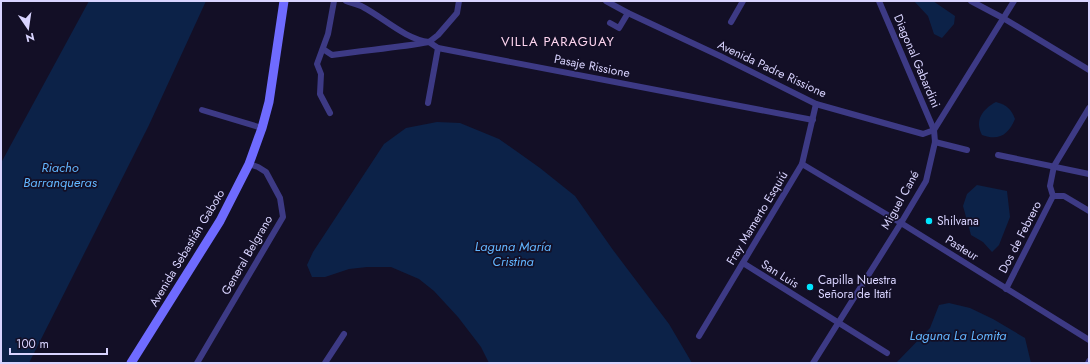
<svg xmlns="http://www.w3.org/2000/svg" width="1090" height="364" font-family="Jost,sans-serif">
<rect width="100%" height="100%" fill="#130f26"/>
<g fill="#0c2248">
<path d="M 89,1 L 206,1 L 149,125 L 29,363 L 1,363 L 1,163 Z"/>
<path d="M 914,1 L 933,1 L 955,16 L 954,24 L 942,38 L 934,34 L 928,16 Z"/>
<path d="M 996,102 C 1007,105 1011,109 1015,119 C 1008,135 999,141 982,135 C 974,120 983,109 996,102 Z"/>
<path d="M 437,122 L 460,123 L 499,139 L 540,168 L 575,196 L 613,250 L 669,324 L 692,363 L 489,363 L 481,347 L 458,317 L 434,291 L 419,279 L 391,267 L 367,267 L 349,269 L 325,277 L 312,277 L 307,265 L 313,252 L 384,144 L 406,128 Z"/>
<path d="M 977,185 L 1007,191 L 1010,217 L 999,245 L 992,252 L 983,242 L 971,235 L 963,206 L 967,194 Z"/>
<path d="M 949,303 L 970,308 L 993,319 L 1025,338 L 1031,363 L 896,363 L 930,328 L 939,305 Z"/>
</g>
<g fill="none" stroke-linecap="round" stroke-linejoin="round">
<g stroke="#3d3a85" stroke-width="6">
<path d="M 346,1 C 351,3 358,4 363,7 C 384,18 405,39 429,42 L 438,35 L 457,13 L 459,1"/>
<path d="M 606,1 L 628,13 L 720,56 L 816,104 L 923,134 L 934,130 L 879,1"/>
<path d="M 971,1 L 1003,18 L 1089,70"/>
<path d="M 731,22 L 743,1"/>
<path d="M 610,23 L 619,28 L 628,13"/>
<path d="M 323,49 L 332,55 C 364,50 397,48 429,42 L 438,48 L 813,120"/>
<path d="M 428,103 L 438,48"/>
<path d="M 202,110 L 262,128"/>
<path d="M 330,113 L 320,94 L 321,74 L 317,64 L 328,34 L 334,1"/>
<path d="M 935,142 L 967,150"/>
<path d="M 998,155 L 1089,174"/>
<path d="M 802,164 L 901,223 L 1089,340"/>
<path d="M 1053,196 L 1064,196 L 1089,211"/>
<path d="M 743,263 L 887,353"/>
<path d="M 1006,289 L 1053,196 L 1050,186 L 1054,166 L 1089,108"/>
<path d="M 699,336 L 802,164 L 816,104"/>
<path d="M 197,363 L 283,217 L 280,198 L 266,172 L 258,167 L 249,164"/>
<path d="M 325,363 L 344,334"/>
<path d="M 813,363 L 901,223 L 926,181 L 935,142 L 934,130 L 1014,1"/>
<path d="M 1088,363 L 1089,361"/>
</g>
<path stroke="#6f6bff" stroke-width="9" d="M 131,363 L 220,221 L 249,164 L 262,128 L 269,102 L 284,1"/>
</g>
<g fill="#00e5ff" stroke="#130f26" stroke-width="1.5">
<circle cx="929" cy="221" r="4"/>
<circle cx="810" cy="287" r="4"/>
</g>
<g text-anchor="middle" stroke-width="3.5" stroke-linejoin="round" paint-order="stroke">
<g font-size="12" fill="#d9d4ff" stroke="#130f26">
<text transform="translate(917 61) rotate(67)" y="4">Diagonal Gabardini</text>
<text transform="translate(592 66) rotate(11)" y="4">Pasaje Rissione</text>
<text transform="translate(772 69) rotate(25)" y="4">Avenida Padre Rissione</text>
<text transform="translate(900 200) rotate(-61)" y="4">Miguel Cané</text>
<text transform="translate(757 218) rotate(-59)" y="4">Fray Mamerto Esquiú</text>
<text transform="translate(1020 237) rotate(-63)" y="4">Dos de Febrero</text>
<text transform="translate(187 248) rotate(-59)" y="4">Avenida Sebastián Gaboto</text>
<text transform="translate(962 248) rotate(32)" y="4">Pasteur</text>
<text transform="translate(247 255) rotate(-60)" y="4">General Belgrano</text>
<text transform="translate(780 274) rotate(32)" y="4">San Luis</text>
</g>
<g font-size="12" fill="#d9d4ff" stroke="#130f26" text-anchor="start">
<text x="937" y="225">Shilvana</text>
<text x="818" y="284">Capilla Nuestra<tspan x="818" dy="14">Señora de Itatí</tspan></text>
</g>
<g font-size="13" letter-spacing="1" fill="#ffd6f0" stroke="#130f26">
<text x="558" y="46">VILLA PARAGUAY</text>
</g>
<g font-size="13" font-style="italic" fill="#62b6ff" stroke="#130f26">
<text x="60" y="172">Riacho<tspan x="60" dy="15">Barranqueras</tspan></text>
<text x="513" y="251">Laguna María<tspan x="513" dy="15">Cristina</tspan></text>
<text x="958" y="340">Laguna La Lomita</text>
</g>
</g>
<rect width="1090" height="364" fill="none" stroke="#d9d4ff" stroke-width="4"/>
<g transform="translate(28 28) rotate(167)" stroke="#130f26" stroke-width="3" paint-order="stroke">
<path d="M0-3L7 15L0 10L-7 15Z" fill="#d9d4ff"/>
<text y="-6" font-size="11" font-weight="bold" text-anchor="middle" fill="#d9d4ff">N</text>
</g>
<path d="M10 348v6h97v-6" fill="none" stroke="#d9d4ff" stroke-width="2"/>
<text x="16" y="348" font-size="12" fill="#d9d4ff" stroke="#130f26" stroke-width="3" paint-order="stroke">100 m</text>
</svg>
